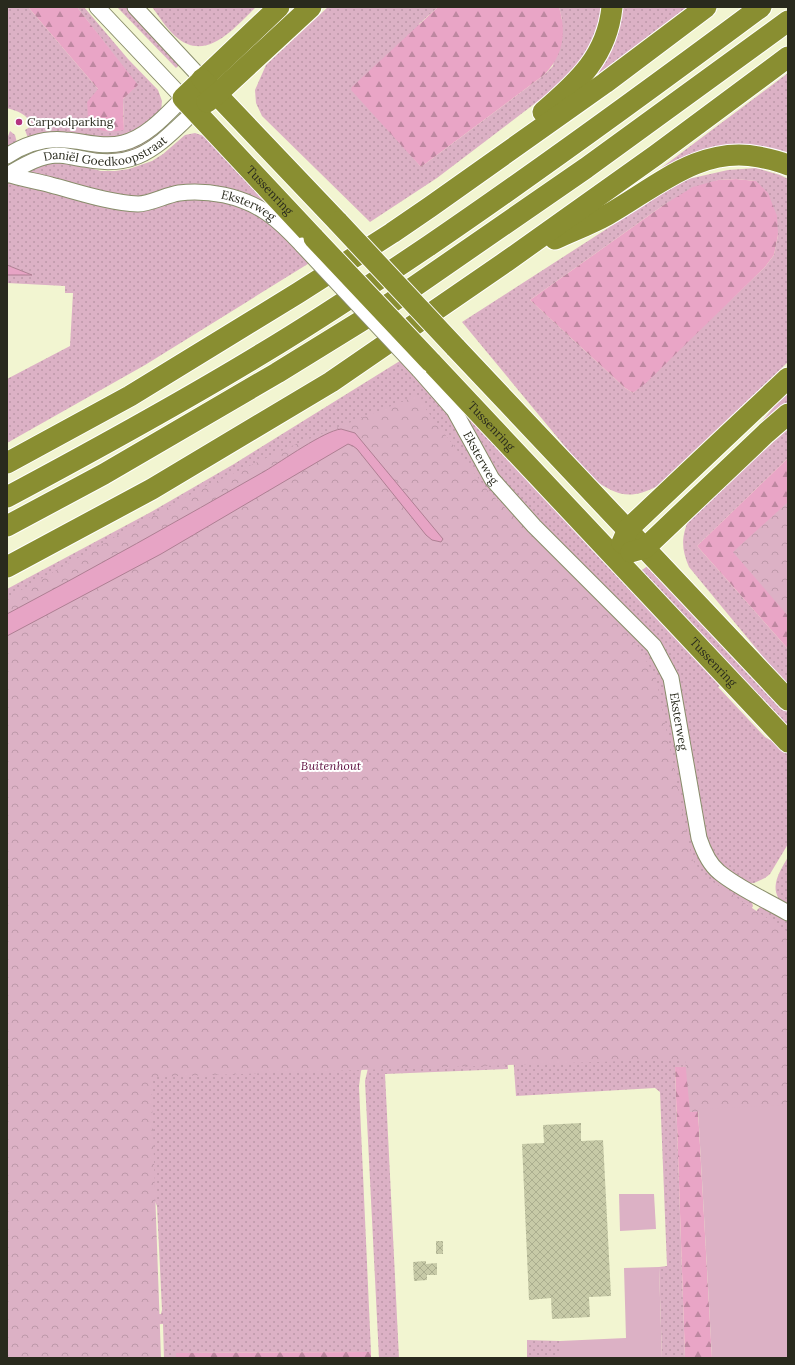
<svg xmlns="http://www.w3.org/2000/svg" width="795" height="1365" font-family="Lora,serif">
<defs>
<pattern id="grass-dots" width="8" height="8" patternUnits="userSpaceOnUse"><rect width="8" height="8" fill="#dcb1c5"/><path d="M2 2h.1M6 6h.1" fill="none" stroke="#bd98a9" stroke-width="1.8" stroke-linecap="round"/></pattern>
<pattern id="forest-firs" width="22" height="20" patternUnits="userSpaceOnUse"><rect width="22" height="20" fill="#e9a5c6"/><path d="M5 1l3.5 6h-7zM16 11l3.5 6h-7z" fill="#bd87a0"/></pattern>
<pattern id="park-crowns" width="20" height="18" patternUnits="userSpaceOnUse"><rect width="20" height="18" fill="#dcb1c5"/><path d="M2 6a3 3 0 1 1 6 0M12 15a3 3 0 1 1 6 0" fill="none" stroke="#bd98a9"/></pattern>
<pattern id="building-cross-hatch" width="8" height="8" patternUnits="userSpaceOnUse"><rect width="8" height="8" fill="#c7caa7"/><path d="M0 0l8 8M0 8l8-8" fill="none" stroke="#abae8f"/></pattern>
</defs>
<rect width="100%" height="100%" fill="#f2f5d1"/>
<g fill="url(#grass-dots)" fill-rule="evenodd">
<path d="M 7,7 L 28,7 L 98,89 L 124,130 L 123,99 L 137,85 L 77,7 L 84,7 L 128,59 L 158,90 L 162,101 L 161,110 L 158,115 L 121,140 L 28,138 L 25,130 L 33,125 C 26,114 18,111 7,108 Z"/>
<path d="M 117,7 L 128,7 L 180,64 L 176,68 Z"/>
<path d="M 152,7 L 256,7 C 234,28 206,64 175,36 C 166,28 159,16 152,7 Z"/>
<path d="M 328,7 L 438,7 L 419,24 L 408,152 L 421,167 L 544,75 L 553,66 L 562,19 L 559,7 L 603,7 L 600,22 L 590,49 L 567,79 L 437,178 L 370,222 L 262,116 L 256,103 L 255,90 L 266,65 Z"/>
<path d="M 617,7 L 687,7 L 586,83 Z"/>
<path d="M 788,73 L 788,158 L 772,151 L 645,180 Z"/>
<path d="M 165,121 L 172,128 L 126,156 L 45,153 L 43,145 L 88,148 Z"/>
<path d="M 10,131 L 15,135 L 17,143 L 7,152 L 7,139 Z"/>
<path d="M 195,133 L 204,136 L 280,216 L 170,189 L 135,198 L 108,194 L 23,171 L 42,161 L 71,160 L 89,168 L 101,171 L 115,171 L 129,169 L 152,161 L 163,154 L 185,135 Z"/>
<path d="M 756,168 L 780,175 L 788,179 L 788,362 L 658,486 C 628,501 617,495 591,478 L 462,322 L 658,196 L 688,179 L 728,170 ZM 736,179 L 756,181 L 778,235 L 774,255 L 765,267 L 633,393 L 625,388 L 530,300 L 665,204 L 718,180 Z"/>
<path d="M 7,181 L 105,203 L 174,199 L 222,199 L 266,218 L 311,262 L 145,365 L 7,443 L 7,379 L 70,346 L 73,293 L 65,293 L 65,286 L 7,283 L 7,275 L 32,275 L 7,265 Z"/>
<path d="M 403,359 L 452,415 L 488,479 L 513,515 L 585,585 L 646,648 L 660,669 L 665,679 L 689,825 L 696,850 L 701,861 L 750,896 L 753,906 L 718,970 L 364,1066 L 361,1071 L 359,1086 L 371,1352 L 176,1353 L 176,1358 L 164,1358 L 163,1324 L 7,1332 L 119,1316 L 161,1314 L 162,1310 L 157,1206 L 106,1095 L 7,720 L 7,589 L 151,512 L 234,464 Z"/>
<path d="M 788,390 L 788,403 L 754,431 L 787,391 Z"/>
<path d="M 455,398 L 701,659 L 720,686 L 718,687 L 765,737 L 770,740 L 772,739 L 788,753 L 788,844 L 770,874 L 765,878 L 754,883 L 749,883 L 732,876 L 710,853 L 704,834 L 672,670 L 532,518 L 493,470 Z"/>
<path d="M 788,429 L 788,458 L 697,546 L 788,649 L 788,687 L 689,567 C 681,548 681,536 690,517 Z"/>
<path d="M 649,565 L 788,707 L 788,730 L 642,575 L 642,570 Z"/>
<path d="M 788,857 L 788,907 C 766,893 778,874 788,857 Z"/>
<path d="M 763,904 L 788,918 L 788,1065 L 675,1067 L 685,1358 L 662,1358 L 659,1267 L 667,1266 L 660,1092 L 655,1088 L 516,1096 L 513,1055 L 747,928 L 757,910 Z"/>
<path d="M 507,1055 L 508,1069 L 385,1074 L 399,1358 L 379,1358 L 365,1081 L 368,1068 Z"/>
<path d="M 527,1340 L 560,1341 L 560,1358 L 527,1358 Z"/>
</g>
<g fill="url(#forest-firs)">
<path d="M 28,7 L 77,7 L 138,85 L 123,99 L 124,130 C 113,132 96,134 89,121 C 87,116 88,107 87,102 L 98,89 Z"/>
<path d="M 438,7 L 559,7 C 567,33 563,56 544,75 L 421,167 L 351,90 L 352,87 Z"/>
<path d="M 736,179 L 756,181 L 768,193 L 777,216 L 778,235 L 774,255 L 765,267 L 647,382 L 633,393 L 625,388 L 530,300 L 665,204 L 693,187 L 718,180 Z"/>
<path d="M 788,458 L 788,649 L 697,546 Z"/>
<path d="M 788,1065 L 698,1110 L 712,1358 L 685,1358 L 675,1067 Z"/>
<path d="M 371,1352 L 371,1358 L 176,1358 L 176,1353 Z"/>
</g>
<g fill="url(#park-crowns)">
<path d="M 416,396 L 488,491 L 568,569 L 636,643 L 656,678 L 692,859 L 704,876 L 788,932 L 788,1108 L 690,1112 L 685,1059 L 151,1077 L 161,1358 L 7,1358 L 7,598 L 200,489 L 294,445 Z"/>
<path d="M 788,502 L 788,616 L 733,552 Z"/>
</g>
<g fill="#dcb1c5">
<path d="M 788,1105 L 788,1358 L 712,1358 L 698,1109 Z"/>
<path d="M 619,1194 L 654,1194 L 656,1229 L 620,1231 Z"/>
<path d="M 659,1267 L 662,1358 L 560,1358 L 560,1341 L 626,1338 L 624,1268 Z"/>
</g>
<g fill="#e7a4c5" stroke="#ae7f93">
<path d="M 7,265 L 32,275 L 7,275 Z"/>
<path d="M 341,429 L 355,433 L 443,539 L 441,542 L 432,540 L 426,535 L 357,449 L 353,446 L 348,444 L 161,554 L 7,636 L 7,614 C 94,568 179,520 265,471 C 282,461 324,431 341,429 Z"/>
</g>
<g fill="url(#building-cross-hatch)">
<path d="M 581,1123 L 581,1141 L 603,1140 L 611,1296 L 589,1297 L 590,1317 L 552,1319 L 551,1298 L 529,1300 L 522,1144 L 544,1143 L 543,1125 Z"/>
<rect x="436" y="1241" width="7" height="13"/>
<path d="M 426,1261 L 426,1264 L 437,1263 L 437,1275 L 427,1275 L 427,1280 L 414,1281 L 413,1262 Z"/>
</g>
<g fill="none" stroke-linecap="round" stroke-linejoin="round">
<defs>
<g id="minor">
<path d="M 135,7 L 202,79"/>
<path d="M 7,156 C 24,145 45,138 65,140 C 84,141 103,148 123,143 C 147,137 166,115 183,98 L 97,7"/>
<path id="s1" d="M 7,174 C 21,179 37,181 51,185 C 78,192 110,203 138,204 C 150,204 166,195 179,193 C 194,191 209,192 224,195 C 260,203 278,219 302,245"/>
<path id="s2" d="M 7,175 C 23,166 38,156 57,155 C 66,155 75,158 84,159 C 102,163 121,163 138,156 C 161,146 177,127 195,111"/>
<path id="s3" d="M 419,370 L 454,410 L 492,479 L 534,526 L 654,646 L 671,678 L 699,838 C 703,850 709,864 719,872 C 738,888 766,900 788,913"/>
</g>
<g id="highway">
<path id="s4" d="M 279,7 L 183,98 L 314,238"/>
<path d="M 202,79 L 338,222"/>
<path d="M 207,102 L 217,94 L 311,7"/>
<path d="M 543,112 C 578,82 607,56 612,7"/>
<path d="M 555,239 C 572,231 591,224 607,215 C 655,188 700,145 759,157 C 769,159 779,161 788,165"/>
<path d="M 455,347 L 788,700"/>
<path id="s5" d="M 431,362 L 788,742"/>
<path d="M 7,463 L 130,396 L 298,293 L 392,233 L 430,207 L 605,83 L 706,7"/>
<path d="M 7,497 C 93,451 179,404 263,353 C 320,319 375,282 430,245 C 543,168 652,88 761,7"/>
<path d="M 7,526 L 104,474 L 277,373 L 392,302 L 586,168 L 788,21"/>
<path d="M 622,543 L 628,529 L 788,378"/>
<path d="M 631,552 L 645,548 L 766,433 L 788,414"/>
<path d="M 7,567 L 152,489 L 331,382 L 507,261 L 656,155 L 788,57"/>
</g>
</defs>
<use href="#minor" stroke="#898d6b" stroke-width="17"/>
<use href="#highway" stroke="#fff" stroke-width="23"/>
<use href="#minor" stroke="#fff" stroke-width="15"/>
<use href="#highway" stroke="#898e31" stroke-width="21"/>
<defs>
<path id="minor-bridge" d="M 302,245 L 419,370"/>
<g id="highway-bridge">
<path d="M 338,222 L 455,347"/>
<path d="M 314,238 L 431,362"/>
</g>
</defs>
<use href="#minor-bridge" stroke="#898d6b" stroke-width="17" stroke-linecap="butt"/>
<use href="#highway-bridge" stroke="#fff" stroke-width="23" stroke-linecap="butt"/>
<use href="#minor-bridge" stroke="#fff" stroke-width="15"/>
<use href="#highway-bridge" stroke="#898e31" stroke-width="21"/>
</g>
<circle fill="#b43581" stroke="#fff" stroke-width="1.5" cx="19" cy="122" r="4"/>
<g text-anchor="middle" stroke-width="4" stroke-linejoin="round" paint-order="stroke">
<g font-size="12" fill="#292a1d" stroke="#fff" text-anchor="start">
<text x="27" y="126">Carpoolparking</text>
</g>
<g font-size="12" fill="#292a1d" stroke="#fff">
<text dy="4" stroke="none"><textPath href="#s2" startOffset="105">Daniël Goedkoopstraat</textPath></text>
<text dy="4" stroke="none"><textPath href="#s4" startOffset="259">Tussenring</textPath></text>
<text dy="4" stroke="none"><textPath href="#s1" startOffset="249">Eksterweg</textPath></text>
<text dy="4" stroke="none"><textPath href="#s5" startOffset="88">Tussenring</textPath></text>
<text dy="4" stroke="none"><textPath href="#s3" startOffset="108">Eksterweg</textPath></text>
<text dy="4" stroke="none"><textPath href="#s5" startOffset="412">Tussenring</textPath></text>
<text dy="4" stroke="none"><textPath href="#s3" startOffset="445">Eksterweg</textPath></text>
</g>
<g font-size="12" font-style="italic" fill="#5e1040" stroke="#fff">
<text x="331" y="770">Buitenhout</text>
</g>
</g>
<rect width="795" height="1365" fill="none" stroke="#292a1d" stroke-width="16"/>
</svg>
